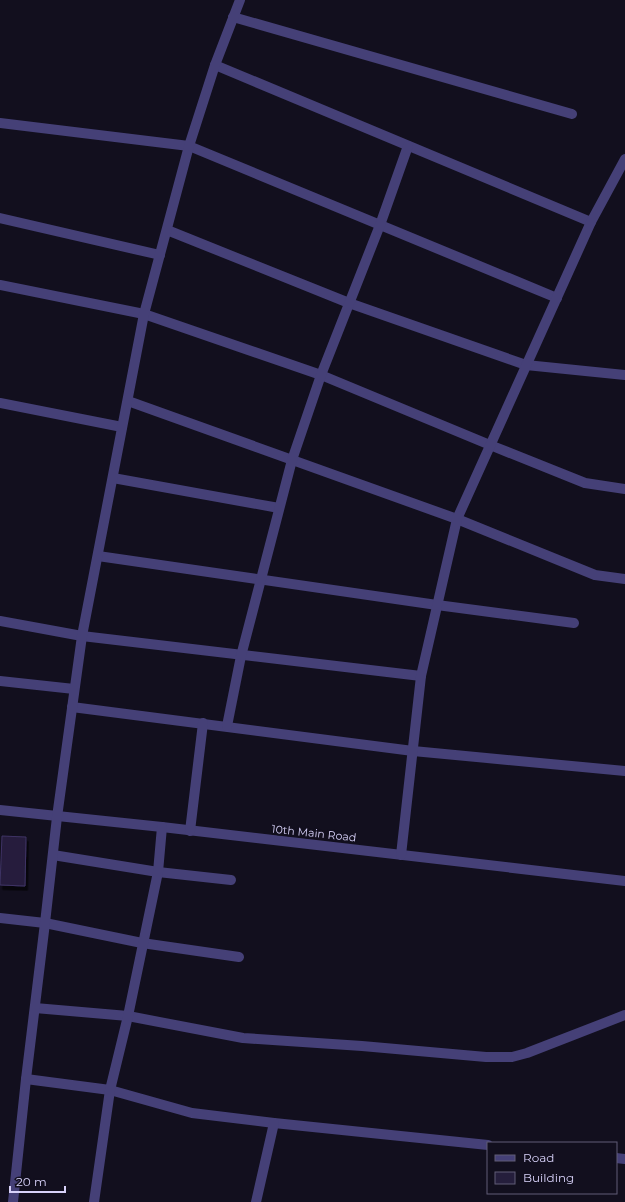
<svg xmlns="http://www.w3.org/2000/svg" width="625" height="1202" font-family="Montserrat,sans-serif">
<defs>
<filter id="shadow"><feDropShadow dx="2.5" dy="4.5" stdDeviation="0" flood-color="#0009"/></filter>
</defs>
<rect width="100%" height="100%" fill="#120f1e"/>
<path fill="#251e3c" stroke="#3f3365" filter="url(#shadow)" d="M 2,836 L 26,837 L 25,886 L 0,885 Z"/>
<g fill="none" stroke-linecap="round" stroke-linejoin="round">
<g stroke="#454077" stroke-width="10">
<path d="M 233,17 L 572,114"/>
<path d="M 215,65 L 591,222"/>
<path d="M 0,123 L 189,146 L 557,298"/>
<path d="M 0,218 L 160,255"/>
<path d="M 167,230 L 349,303 L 526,365 L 625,375"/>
<path d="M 0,285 L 144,314 L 321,375 L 490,445 L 585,483 L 625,489"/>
<path d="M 128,401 L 457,519 L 595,575 L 625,579"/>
<path d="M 0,403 L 122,427"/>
<path d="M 113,478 L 279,508"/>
<path d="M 98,556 L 437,605 L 574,623"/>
<path d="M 0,621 L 82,636 L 421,676"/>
<path d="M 0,681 L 74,689"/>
<path d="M 72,707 L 413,751 L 625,771"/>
<path d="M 227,726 L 241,656 L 292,460 L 321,375 L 380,225 L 408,146"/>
<path d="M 0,810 L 162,827 L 625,881"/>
<path d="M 190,831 L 203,723"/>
<path d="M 53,855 L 158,872 L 231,880"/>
<path d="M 401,855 L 421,676 L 457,519 L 591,222 L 625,159"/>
<path d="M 0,918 L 45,923 L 142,943 L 239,957"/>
<path d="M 35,1008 L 128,1016 L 243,1038 L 362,1046 L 486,1057 L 512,1057 L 527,1053 L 625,1015"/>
<path d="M 26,1079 L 110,1090 L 192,1113 L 274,1123 L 488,1145"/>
<path d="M 616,1158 L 625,1159"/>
<path d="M 94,1202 L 110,1090 L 128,1016 L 158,872 L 162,827"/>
<path d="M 256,1202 L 274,1123"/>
</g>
<path stroke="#454077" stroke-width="10" d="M 13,1202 L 26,1079 L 45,923 L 57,817 L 82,636 L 144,314 L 189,146 L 215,65 L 240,0"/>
</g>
<g text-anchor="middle" stroke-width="4" stroke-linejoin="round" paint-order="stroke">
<g font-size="11" fill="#d8d2f9" stroke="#120f1e">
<text transform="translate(314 833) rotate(6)" y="4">10th Main Road</text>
</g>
</g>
<rect x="487" y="1142" width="130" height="52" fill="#120f1e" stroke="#615d76"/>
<rect x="495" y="1155" width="20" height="6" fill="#454077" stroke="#615d76"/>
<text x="523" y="1162" font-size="12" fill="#d8d2f9">Road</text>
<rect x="495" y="1172" width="20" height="12" fill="#251e3c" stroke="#615d76"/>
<text x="523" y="1182" font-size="12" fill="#d8d2f9">Building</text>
<path d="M10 1186v6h55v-6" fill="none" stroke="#d8d2f9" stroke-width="2"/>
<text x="16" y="1186" font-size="12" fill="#d8d2f9" stroke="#120f1e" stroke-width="3" paint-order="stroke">20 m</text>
</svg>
